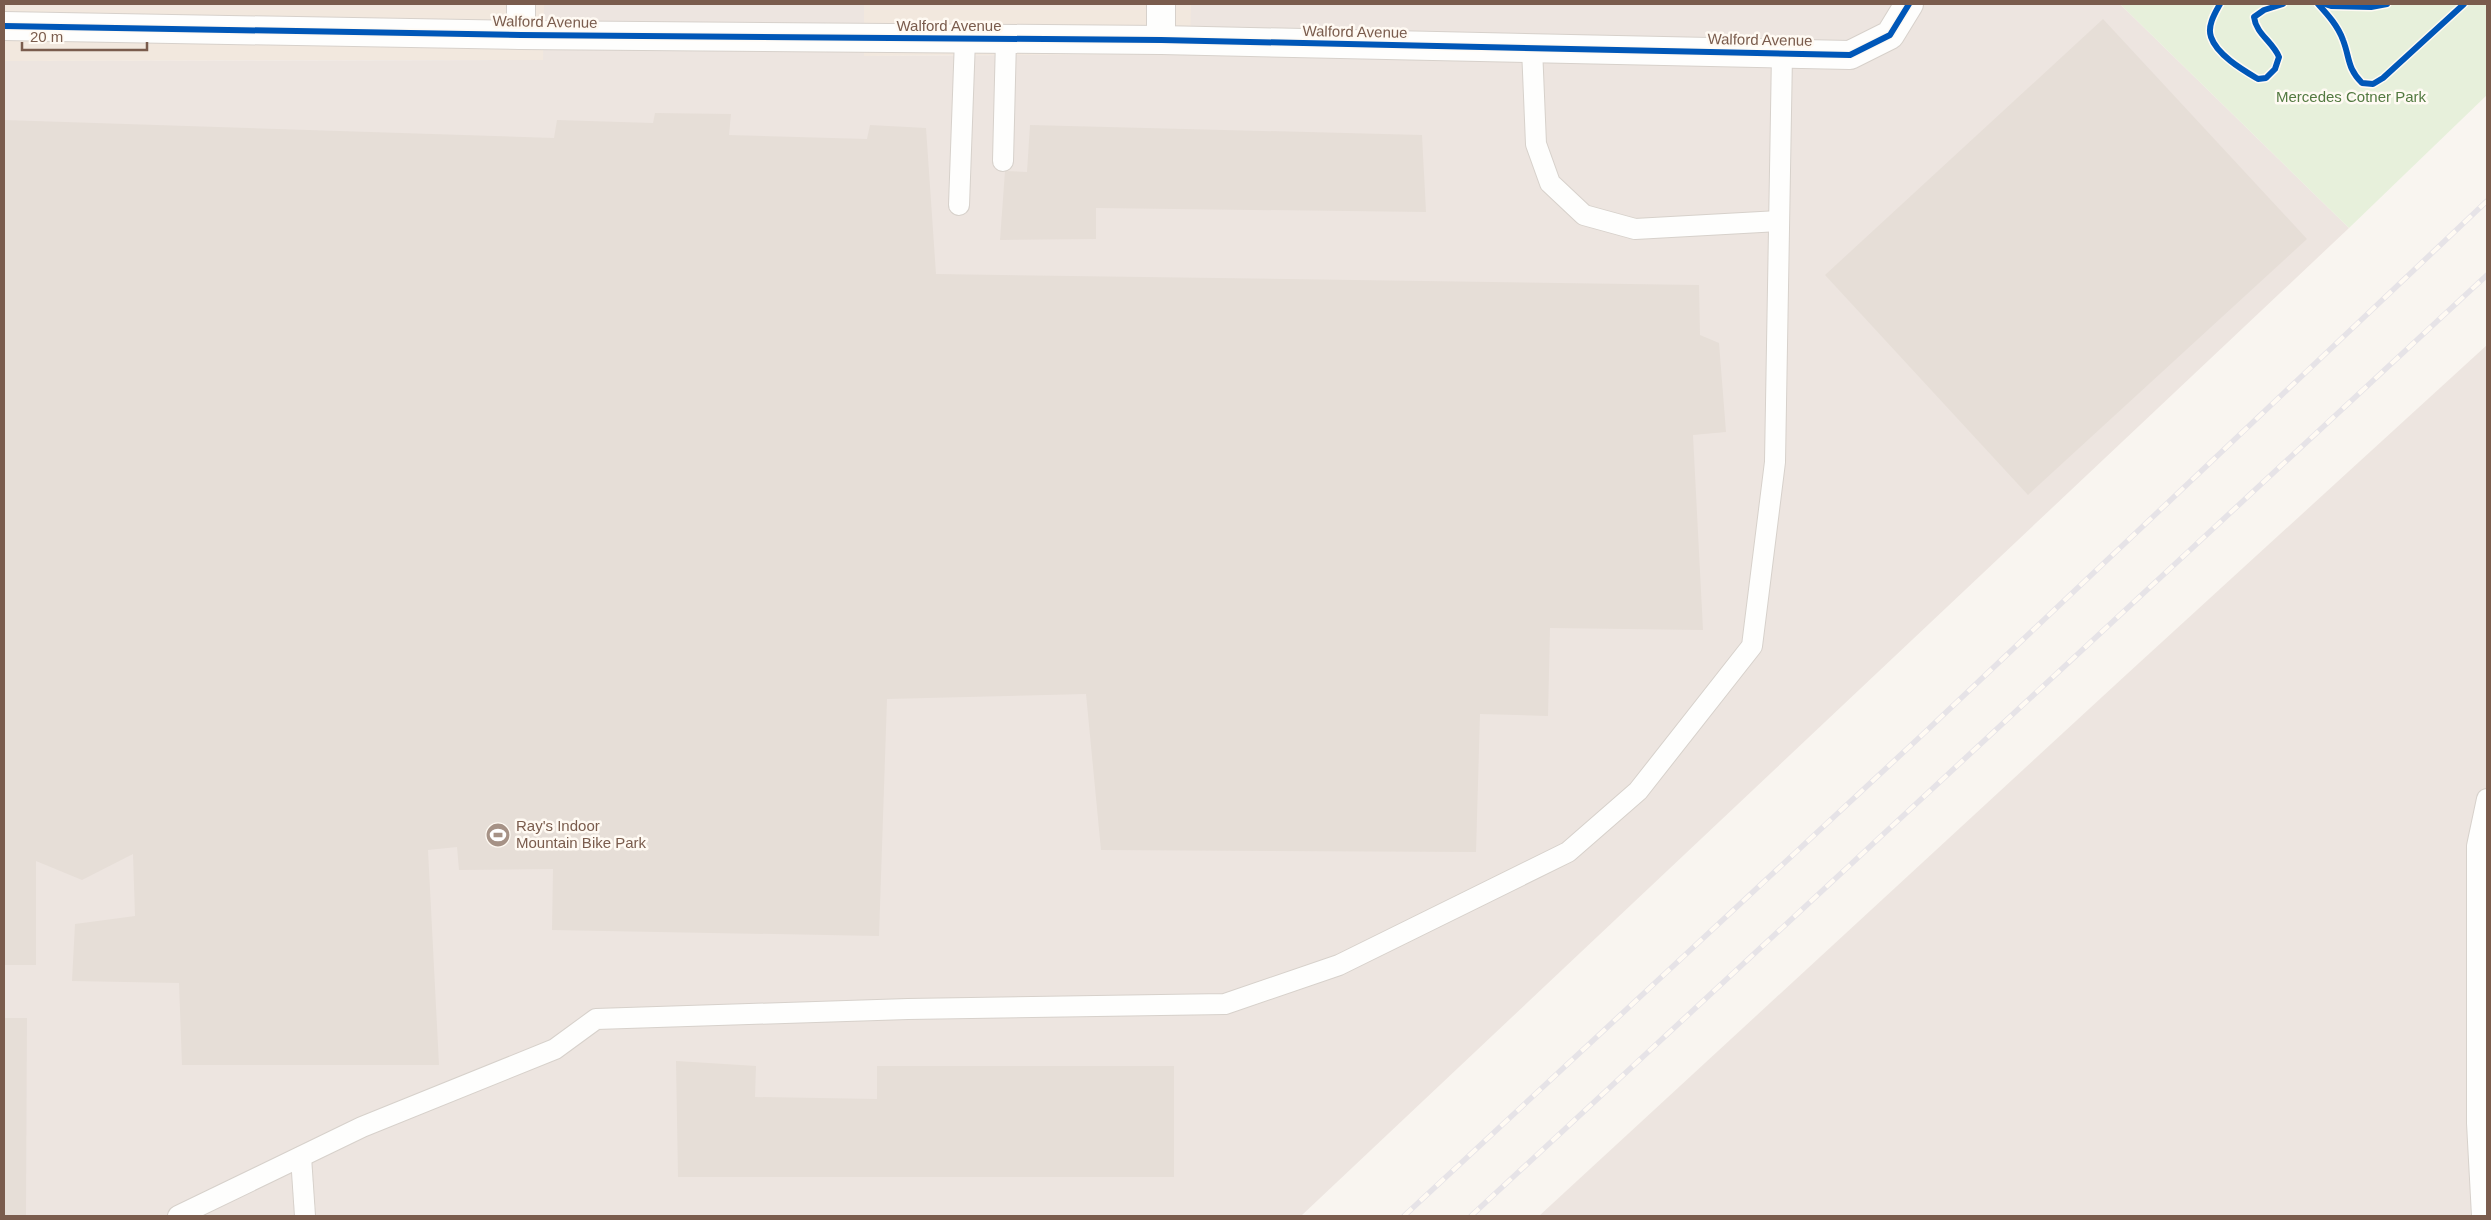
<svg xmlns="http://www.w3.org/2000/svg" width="2491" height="1220" font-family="Arial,sans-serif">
<rect width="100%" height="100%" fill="#f9f5f0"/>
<g fill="#f2e8de">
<path d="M 4,4 L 544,4 L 544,60 L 4,61 Z"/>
<path d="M 864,4 L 1191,4 L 1191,54 L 864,56 Z"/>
</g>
<g fill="#ede5e0">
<path d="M 544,4 L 864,4 L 864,56 L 1190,54 L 1191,4 L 2120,4 L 2349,228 L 1301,1216 L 4,1216 L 4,61 L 543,60 Z"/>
<path d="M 2487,345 L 2487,1216 L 1539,1216 L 2127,674 Z"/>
</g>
<path fill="#e7f0db" d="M 2120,4 L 2487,4 L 2487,95 L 2349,228 Z"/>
<g fill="#e6ded7">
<path d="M 2103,19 L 2307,239 L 2028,495 L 1825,275 Z"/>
<path d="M 655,113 L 731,114 L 729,135 L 867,139 L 870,125 L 926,128 L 936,274 L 1699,285 L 1700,335 L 1719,343 L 1726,432 L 1693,435 L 1703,630 L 1550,628 L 1548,716 L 1480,714 L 1476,852 L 1101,850 L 1086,694 L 887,699 L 879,936 L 552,930 L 553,869 L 459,870 L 457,847 L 428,850 L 439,1065 L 182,1065 L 179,983 L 72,981 L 75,924 L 135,916 L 133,854 L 82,880 L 36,861 L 36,965 L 4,965 L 4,120 L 554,138 L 557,120 L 653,123 Z"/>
<path d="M 1030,125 L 1422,135 L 1426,212 L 1096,208 L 1096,239 L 1000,240 L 1005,171 L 1027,172 Z"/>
<path d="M 4,1018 L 27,1018 L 26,1216 L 4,1216 Z"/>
<path d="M 676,1061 L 756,1066 L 755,1097 L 877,1099 L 877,1066 L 1174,1066 L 1174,1177 L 678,1177 Z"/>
</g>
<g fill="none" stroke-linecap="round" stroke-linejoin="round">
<defs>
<g id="lane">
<path d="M 1532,48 L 1536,144 L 1550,183 L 1584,215 L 1635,229 L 1779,221"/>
<path d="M 1003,161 L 1006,39"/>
<path d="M 959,205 L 965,39"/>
<path d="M 301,1157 L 305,1216"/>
<path d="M 178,1216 L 362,1127 L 555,1049 L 596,1019 L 908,1009 L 1225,1004 L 1339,965 L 1568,852 L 1638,791 L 1752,646 L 1775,462 L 1782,54"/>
<path d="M 2482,1216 L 2477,1123 L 2477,846 L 2487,799"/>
</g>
<g id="street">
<path d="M 521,4 L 521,35"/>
<path d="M 4,26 L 521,35 L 1161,40 L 1850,55 L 1890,35 L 1909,4"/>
<path d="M 1161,40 L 1161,4"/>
</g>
</defs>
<use href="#lane" stroke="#d7d1cb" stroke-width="22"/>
<use href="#street" stroke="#d7d1cb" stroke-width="30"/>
<use href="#lane" stroke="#fefefd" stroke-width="20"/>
<use href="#street" stroke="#fefefd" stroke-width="28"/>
<defs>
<g id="rail">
<path d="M 1404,1216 L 1922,735 L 2487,201"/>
<path d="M 1471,1216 L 2487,275"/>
</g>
</defs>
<use href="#rail" stroke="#e6e3e7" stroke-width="5.5"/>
<use href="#rail" stroke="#fffaf3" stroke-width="4" stroke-dasharray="11" stroke-linecap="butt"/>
<defs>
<g id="cycleway">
<path d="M 2220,4 C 2215,13 2207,26 2211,37 C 2217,55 2243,70 2258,79 L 2266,78 L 2275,69 L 2279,57 C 2273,42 2256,34 2254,17 L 2264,10 L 2283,4"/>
<path d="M 2318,4 C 2328,15 2338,26 2343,40 C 2350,58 2347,68 2362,83 L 2373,84 L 2383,78 L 2464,4"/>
<path d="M 2325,4 L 2331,6 L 2371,7 L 2387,4"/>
<path d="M 4,26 L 521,35 L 1161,40 L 1850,55 L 1890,35 L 1909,4"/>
</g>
</defs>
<use href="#cycleway" stroke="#fffaf3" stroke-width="9"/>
<use href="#cycleway" stroke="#0057b8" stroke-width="6"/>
</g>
<defs>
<symbol id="stadium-disc" viewBox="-11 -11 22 22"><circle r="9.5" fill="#a69286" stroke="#fffaf3"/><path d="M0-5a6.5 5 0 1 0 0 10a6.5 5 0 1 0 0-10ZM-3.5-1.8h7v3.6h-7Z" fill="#fff"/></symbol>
</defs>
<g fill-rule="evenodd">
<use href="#stadium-disc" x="484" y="821" width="28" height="28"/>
</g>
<g text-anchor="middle" stroke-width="5" stroke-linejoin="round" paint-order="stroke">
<g font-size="15" fill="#7a5c4d" stroke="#fffaf3">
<text transform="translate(545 22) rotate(1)" y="5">Walford Avenue</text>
<text x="949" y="31">Walford Avenue</text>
<text transform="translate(1355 32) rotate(1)" y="5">Walford Avenue</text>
<text transform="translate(1760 40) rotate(1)" y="5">Walford Avenue</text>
</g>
<g font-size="15" fill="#537a41" stroke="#fffaf3">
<text x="2351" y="102">Mercedes Cotner Park</text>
</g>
<g font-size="15" fill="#7a5c4d" stroke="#fffaf3" text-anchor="start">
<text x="516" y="831">Ray's Indoor<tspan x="516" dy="17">Mountain Bike Park</tspan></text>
</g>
</g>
<rect width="2491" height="1220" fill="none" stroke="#7a5c4d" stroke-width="10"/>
<path d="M22 42v8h125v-8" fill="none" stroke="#7a5c4d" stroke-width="2.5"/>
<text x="30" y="42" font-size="15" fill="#7a5c4d" stroke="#fffaf3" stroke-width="4" paint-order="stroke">20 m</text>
</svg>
